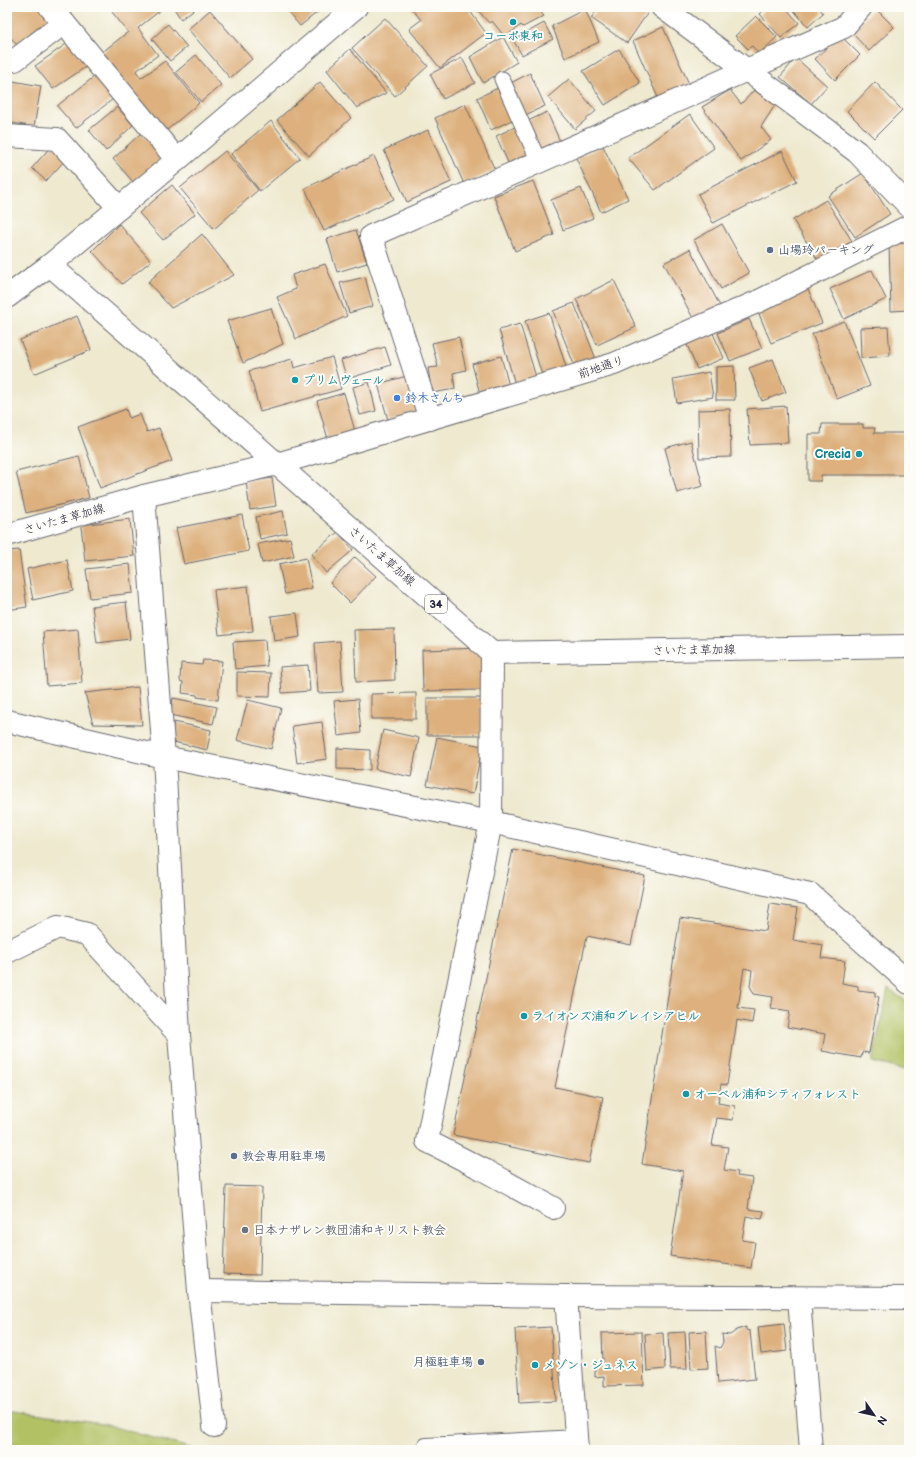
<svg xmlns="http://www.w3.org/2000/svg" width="916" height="1457" font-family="'Balsamiq Sans','Klee One',sans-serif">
<rect width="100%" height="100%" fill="#fdfcf7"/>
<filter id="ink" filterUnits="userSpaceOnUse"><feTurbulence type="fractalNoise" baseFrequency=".025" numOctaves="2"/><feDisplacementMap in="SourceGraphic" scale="8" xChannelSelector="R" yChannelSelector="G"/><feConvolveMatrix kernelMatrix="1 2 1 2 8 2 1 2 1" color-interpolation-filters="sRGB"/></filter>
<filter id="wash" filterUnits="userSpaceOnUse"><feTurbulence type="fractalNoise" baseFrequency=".012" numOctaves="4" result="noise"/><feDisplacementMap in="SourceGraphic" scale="16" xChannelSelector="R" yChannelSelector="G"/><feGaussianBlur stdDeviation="0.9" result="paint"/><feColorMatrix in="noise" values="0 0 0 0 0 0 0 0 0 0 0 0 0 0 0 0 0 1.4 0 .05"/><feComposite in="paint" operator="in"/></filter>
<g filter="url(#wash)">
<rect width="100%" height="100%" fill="#eee9cf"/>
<g fill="#b1c164" stroke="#6a7250">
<path d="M 888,989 L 909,1003 L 909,1071 L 872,1062 Z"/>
<path d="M 7,1410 L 103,1424 L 197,1450 L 7,1450 Z"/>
</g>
<g id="blocks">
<g fill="#ddb07d">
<path d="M 11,7 L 48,7 L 54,15 L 17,45 L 7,33 L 7,10 Z"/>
<path d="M 118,7 L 161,7 L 162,9 L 138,28 L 158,55 L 136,71 L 141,78 L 165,61 L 199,103 L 161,135 L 96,57 L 128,32 L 112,12 Z"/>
<path d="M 173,7 L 197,7 L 181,19 Z"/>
<path d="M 284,7 L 324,7 L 300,26 Z"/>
<path d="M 415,7 L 467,7 L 486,33 L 440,68 L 409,29 L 421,20 L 412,9 Z"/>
<path d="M 475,7 L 536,7 L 544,16 L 523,27 L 521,25 L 505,37 L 492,21 L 489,23 Z"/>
<path d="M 599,7 L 643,7 L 649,11 L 627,43 L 591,18 Z"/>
<path d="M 767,7 L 785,7 L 799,23 L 781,38 L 760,14 Z"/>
<path d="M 791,7 L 818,7 L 823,13 L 808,27 Z"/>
<path d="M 875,8 L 894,27 L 869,51 L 851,32 Z"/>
<path d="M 585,9 L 599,42 L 565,58 L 552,26 Z"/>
<path d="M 210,10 L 252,59 L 230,78 L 188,29 Z"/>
<path d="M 756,16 L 777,37 L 759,54 L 752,46 L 748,49 L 735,36 Z"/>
<path d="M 385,18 L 428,66 L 395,96 L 352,48 Z"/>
<path d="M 544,23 L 553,39 L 522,55 L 513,40 Z"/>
<path d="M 168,24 L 187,47 L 170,61 L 152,39 Z"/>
<path d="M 663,27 L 690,86 L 659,100 L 633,41 Z"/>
<path d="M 840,35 L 860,55 L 835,80 L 815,59 Z"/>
<path d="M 503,37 L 517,62 L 483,83 L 470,57 Z"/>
<path d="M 69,42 L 87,66 L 53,89 L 35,66 Z"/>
<path d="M 350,49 L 386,93 L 357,108 L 327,70 Z"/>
<path d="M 619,49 L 640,83 L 605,105 L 583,71 Z"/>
<path d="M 196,55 L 221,85 L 201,102 L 176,72 Z"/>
<path d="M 462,58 L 475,83 L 443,99 L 430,74 Z"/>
<path d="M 796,58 L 827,86 L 811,104 L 780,77 Z"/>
<path d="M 530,73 L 545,106 L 523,116 L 509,84 Z"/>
<path d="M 95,76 L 113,99 L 76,128 L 57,106 Z"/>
<path d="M 569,79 L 596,111 L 575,129 L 548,97 Z"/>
<path d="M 7,80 L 41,86 L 34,127 L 7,122 Z"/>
<path d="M 320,82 L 351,118 L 309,156 L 277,120 Z"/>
<path d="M 875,82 L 902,110 L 874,138 L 847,111 Z"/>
<path d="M 500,87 L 514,119 L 491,130 L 477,98 Z"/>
<path d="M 730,90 L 741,104 L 754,90 L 775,105 L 761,127 L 771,140 L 741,161 L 702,107 Z"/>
<path d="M 465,104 L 495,170 L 464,184 L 435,118 Z"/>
<path d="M 117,107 L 133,125 L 106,151 L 89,130 Z"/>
<path d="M 547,112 L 562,146 L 541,155 L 526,122 Z"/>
<path d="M 690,114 L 714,148 L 655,190 L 628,158 Z"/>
<path d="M 271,121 L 300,158 L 260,191 L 231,154 Z"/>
<path d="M 517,126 L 531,157 L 510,167 L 496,136 Z"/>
<path d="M 428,130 L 451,182 L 407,202 L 384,150 Z"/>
<path d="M 141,133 L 164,157 L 134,183 L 113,159 Z"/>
<path d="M 53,144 L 68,157 L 46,181 L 32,168 Z"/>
<path d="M 603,146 L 628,199 L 601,212 L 576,158 Z"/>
<path d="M 225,151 L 258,190 L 214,229 L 180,188 Z"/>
<path d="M 782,151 L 797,181 L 713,223 L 698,194 Z"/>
<path d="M 374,156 L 394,199 L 324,231 L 305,188 Z"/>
<path d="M 863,173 L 890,214 L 855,237 L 828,196 Z"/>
<path d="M 533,181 L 554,235 L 515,251 L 494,196 Z"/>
<path d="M 172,185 L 195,214 L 163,240 L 139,213 Z"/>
<path d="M 581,188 L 593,218 L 563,230 L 551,200 Z"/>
<path d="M 826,200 L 852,241 L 819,262 L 793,220 Z"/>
<path d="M 119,224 L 151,261 L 122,284 L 92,251 Z"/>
<path d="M 722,224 L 749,273 L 721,289 L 694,240 Z"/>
<path d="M 356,230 L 367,263 L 337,272 L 327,239 Z"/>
<path d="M 202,234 L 234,275 L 171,308 L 148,282 Z"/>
<path d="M 909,243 L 909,310 L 891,311 L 889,244 Z"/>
<path d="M 690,249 L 720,306 L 694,320 L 664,263 Z"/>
<path d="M 325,264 L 347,316 L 296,339 L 277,297 L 296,289 L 292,275 Z"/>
<path d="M 872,270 L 886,299 L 844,319 L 830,289 Z"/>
<path d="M 365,277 L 373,306 L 349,313 L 340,283 Z"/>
<path d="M 614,280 L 636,327 L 597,345 L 576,299 Z"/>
<path d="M 808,289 L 822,323 L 771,343 L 757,309 Z"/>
<path d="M 574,303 L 596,359 L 575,367 L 553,311 Z"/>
<path d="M 271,308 L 283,344 L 243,363 L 227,321 Z"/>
<path d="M 549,313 L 567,370 L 543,378 L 525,321 Z"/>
<path d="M 77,316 L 91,350 L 34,374 L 20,340 Z"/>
<path d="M 749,319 L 762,348 L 730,361 L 718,333 Z"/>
<path d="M 844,321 L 870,386 L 837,399 L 812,334 Z"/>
<path d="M 520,324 L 536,377 L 515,384 L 499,330 Z"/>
<path d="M 888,327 L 890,356 L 861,358 L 860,328 Z"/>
<path d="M 711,329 L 724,358 L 697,369 L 685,340 Z"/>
<path d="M 459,337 L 466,370 L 453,373 L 455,389 L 432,393 L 428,368 L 438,367 L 432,343 Z"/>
<path d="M 385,347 L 391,365 L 347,379 L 341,360 Z"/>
<path d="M 501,356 L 509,386 L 480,394 L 472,364 Z"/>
<path d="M 332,357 L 341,389 L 260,412 L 249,371 L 292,359 L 294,368 Z"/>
<path d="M 773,359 L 786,392 L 762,401 L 749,368 Z"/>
<path d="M 734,366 L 735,400 L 716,400 L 716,367 Z"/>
<path d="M 709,372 L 713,397 L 677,403 L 673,379 Z"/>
<path d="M 407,376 L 417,411 L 388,420 L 378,384 Z"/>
<path d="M 369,382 L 376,411 L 360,415 L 353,387 Z"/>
<path d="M 344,393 L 355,431 L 328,439 L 317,401 Z"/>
<path d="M 786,406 L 788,443 L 750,445 L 747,409 Z"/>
<path d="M 126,409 L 129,418 L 140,414 L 147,432 L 159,428 L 172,461 L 100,488 L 78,427 Z"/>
<path d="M 730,409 L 731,457 L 699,458 L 698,410 Z"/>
<path d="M 822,424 L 863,424 L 863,428 L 875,428 L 874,433 L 909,433 L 909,475 L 821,475 L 821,481 L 808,481 L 808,434 L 821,434 Z"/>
<path d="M 691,441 L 703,486 L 677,493 L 665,448 Z"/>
<path d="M 79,456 L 89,498 L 26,513 L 16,472 Z"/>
<path d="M 272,478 L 276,506 L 250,510 L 246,482 Z"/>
<path d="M 283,511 L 287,533 L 260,539 L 256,517 Z"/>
<path d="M 242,515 L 249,551 L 184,564 L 176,528 Z"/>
<path d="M 130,519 L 134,556 L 85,561 L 81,525 Z"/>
<path d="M 338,532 L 353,550 L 326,573 L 311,554 Z"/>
<path d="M 290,538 L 294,556 L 262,563 L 258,544 Z"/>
<path d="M 19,550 L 27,607 L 7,610 L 7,551 Z"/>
<path d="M 355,557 L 376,576 L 350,603 L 330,583 Z"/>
<path d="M 306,558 L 312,588 L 285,594 L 279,564 Z"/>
<path d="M 67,560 L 73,591 L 33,600 L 27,569 Z"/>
<path d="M 130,564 L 133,593 L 90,598 L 86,569 Z"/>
<path d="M 248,586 L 253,631 L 219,635 L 214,590 Z"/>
<path d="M 126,602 L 130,639 L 97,643 L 92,606 Z"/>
<path d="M 297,613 L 300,637 L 274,641 L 271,616 Z"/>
<path d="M 78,629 L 82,683 L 47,686 L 43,632 Z"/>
<path d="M 394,629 L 395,680 L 356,682 L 354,630 Z"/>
<path d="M 265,640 L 267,666 L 235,669 L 233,642 Z"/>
<path d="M 340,641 L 343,692 L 318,693 L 315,643 Z"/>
<path d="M 483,648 L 483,690 L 423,691 L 422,650 Z"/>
<path d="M 203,660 L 222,661 L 218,700 L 197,697 L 197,695 L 182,693 L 183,682 L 180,681 L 181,663 L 202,665 Z"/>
<path d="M 308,665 L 310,691 L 282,693 L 280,667 Z"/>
<path d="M 237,672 L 271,673 L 270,697 L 237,696 Z"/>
<path d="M 138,687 L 142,725 L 93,724 L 85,693 Z"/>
<path d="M 416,693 L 416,719 L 371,719 L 371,694 Z"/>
<path d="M 173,698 L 217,707 L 213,724 L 170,715 Z"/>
<rect x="427" y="698" width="55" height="37"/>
<path d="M 358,699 L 361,733 L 338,736 L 334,701 Z"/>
<path d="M 248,700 L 281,708 L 271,749 L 237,740 Z"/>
<path d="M 174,722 L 211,730 L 207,750 L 170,741 Z"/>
<path d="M 322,722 L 327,759 L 297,763 L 292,726 Z"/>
<path d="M 383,730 L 419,738 L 411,777 L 375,769 Z"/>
<path d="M 437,737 L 482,746 L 473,794 L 427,785 Z"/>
<path d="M 337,748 L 370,750 L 370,770 L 337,769 Z"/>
<path d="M 513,849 L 645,876 L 631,945 L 587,936 L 555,1087 L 603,1097 L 589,1163 L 453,1135 Z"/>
<path d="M 770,904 L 798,908 L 793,940 L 823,945 L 821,958 L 845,961 L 842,983 L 858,986 L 858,990 L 875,992 L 875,996 L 879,997 L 869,1053 L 862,1052 L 861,1058 L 822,1051 L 825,1034 L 787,1027 L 790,1011 L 771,1008 L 773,997 L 754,994 L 750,986 L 752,970 L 744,968 L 738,1008 L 754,1010 L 752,1023 L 737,1020 L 727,1085 L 721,1084 L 718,1103 L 735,1106 L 733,1120 L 717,1118 L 712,1145 L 728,1147 L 724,1170 L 738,1172 L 737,1176 L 752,1178 L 748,1209 L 764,1211 L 762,1219 L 746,1216 L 742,1240 L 755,1242 L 751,1268 L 670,1256 L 683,1171 L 642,1164 L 680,918 L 766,931 Z"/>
<path d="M 226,1186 L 262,1187 L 260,1275 L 223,1274 Z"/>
<path d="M 784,1324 L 787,1351 L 761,1354 L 758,1327 Z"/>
<path d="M 551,1327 L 556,1401 L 519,1403 L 515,1329 Z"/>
<path d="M 746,1327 L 746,1330 L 750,1331 L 755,1379 L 718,1383 L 715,1346 L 720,1348 L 723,1342 L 722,1334 L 730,1335 L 737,1330 Z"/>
<path d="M 706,1331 L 708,1368 L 691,1369 L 689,1332 Z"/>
<path d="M 642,1332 L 644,1385 L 604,1386 L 604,1376 L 595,1377 L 595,1362 L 603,1362 L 602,1333 Z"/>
<path d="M 685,1332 L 687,1369 L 670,1369 L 668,1333 Z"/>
<path d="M 663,1333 L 665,1369 L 647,1371 L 645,1334 Z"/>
</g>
</g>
</g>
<g filter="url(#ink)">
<use href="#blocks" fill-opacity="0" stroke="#69686f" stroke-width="1"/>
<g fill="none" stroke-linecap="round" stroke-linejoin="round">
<defs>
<path id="lane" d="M 502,79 L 539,162"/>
<g id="street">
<path d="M 50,7 L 64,23"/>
<path d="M 662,7 L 857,152 L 909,206"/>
<path d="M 7,59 L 15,60 L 64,23 L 177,160"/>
<path d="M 7,136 L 57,139 L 119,208"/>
<path d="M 7,297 L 50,265"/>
<path d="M 430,419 L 371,236 L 844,27 L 861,7"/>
<path d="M 277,464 L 614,364 L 759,301 L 909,226"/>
<path d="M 144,496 L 164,757 L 179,1035 L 199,1291 L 214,1426"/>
<path d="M 492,653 L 491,822 L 427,1141 L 482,1169 L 553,1208"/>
<path d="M 7,721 L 164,757 L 491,822 L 810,894 L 909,983"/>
<path d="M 7,952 L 58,927 L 87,934 L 179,1035"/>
<path d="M 199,1291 L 566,1296 L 909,1298"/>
<path d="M 566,1296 L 577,1450"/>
<path d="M 799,1298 L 811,1450"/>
<path d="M 427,1449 L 576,1441"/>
</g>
<path id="secondary" d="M 277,464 L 50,265 L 177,160 L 356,7"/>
<path id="primary" d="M 7,535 L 144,496 L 277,464 L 492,653 L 909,646"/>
</defs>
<use href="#lane" stroke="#69686f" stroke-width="17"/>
<use href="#street" stroke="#69686f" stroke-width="24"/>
<use href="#secondary" stroke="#69686f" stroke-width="24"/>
<use href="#primary" stroke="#69686f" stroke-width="24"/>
<use href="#lane" stroke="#fff" stroke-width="15"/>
<use href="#street" stroke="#fff" stroke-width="22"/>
<use href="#secondary" stroke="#fff" stroke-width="22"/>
<use href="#primary" stroke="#fff" stroke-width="22"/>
</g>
</g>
<g fill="#0f9aa8" stroke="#fdfcf7" stroke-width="1.5">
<circle cx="513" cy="22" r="4"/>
<circle cx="295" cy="380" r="4"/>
<circle cx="859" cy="454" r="4"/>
<circle cx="524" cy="1016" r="4"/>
<circle cx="686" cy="1094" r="4"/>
<circle cx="535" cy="1365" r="4"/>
</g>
<g fill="#5c6f8a" stroke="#fdfcf7" stroke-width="1.5">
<circle cx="770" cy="250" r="4"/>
<circle cx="234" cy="1156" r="4"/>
<circle cx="481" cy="1362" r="4"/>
</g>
<circle fill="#3f7fe0" stroke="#fdfcf7" stroke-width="1.5" cx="397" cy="398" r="4"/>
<circle fill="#6b7280" stroke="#fdfcf7" stroke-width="1.5" cx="245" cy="1230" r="4"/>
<g text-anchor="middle" stroke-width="4" stroke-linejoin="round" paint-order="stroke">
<rect fill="#fdfcf7" stroke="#646373" stroke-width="1" x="425" y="595" width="22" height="18" rx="3"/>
<g font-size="11" font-weight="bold" fill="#22223b">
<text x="436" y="608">34</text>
</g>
<g font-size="12" font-weight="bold" fill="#0d838f" stroke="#fdfcf7" text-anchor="start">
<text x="513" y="40" text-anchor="middle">コーポ東和</text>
<text x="303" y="384">プリムヴェール</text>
<text x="851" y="458" text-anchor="end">Crecia</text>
<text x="532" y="1020">ライオンズ浦和グレイシアヒル</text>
<text x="694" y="1098">オーベル浦和シティフォレスト</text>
<text x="543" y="1369">メゾン・ジュネス</text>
</g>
<g font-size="12" font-weight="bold" fill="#4e5e75" stroke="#fdfcf7" text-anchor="start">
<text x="778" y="254">山場玲パーキング</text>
<text x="242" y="1160">教会専用駐車場</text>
<text x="473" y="1366" text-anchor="end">月極駐車場</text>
</g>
<g font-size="12" fill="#22223b" stroke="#fdfcf7">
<text transform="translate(601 367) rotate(-19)" y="4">前地通り</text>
<text transform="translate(64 519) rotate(-16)" y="4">さいたま草加線</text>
<text transform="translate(382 556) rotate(41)" y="4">さいたま草加線</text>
<text transform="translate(694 650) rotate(-1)" y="4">さいたま草加線</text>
</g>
<g font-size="12" font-weight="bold" fill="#366cbe" stroke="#fdfcf7" text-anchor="start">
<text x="405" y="402">鈴木さんち</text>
</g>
<g font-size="12" font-weight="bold" fill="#5b616d" stroke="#fdfcf7" text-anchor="start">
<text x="253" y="1234">日本ナザレン教団浦和キリスト教会</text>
</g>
</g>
<rect width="916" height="1457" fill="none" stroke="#fdfcf7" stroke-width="24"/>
<g transform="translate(874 1415) rotate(124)" stroke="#fdfcf7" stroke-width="3" paint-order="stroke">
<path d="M0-3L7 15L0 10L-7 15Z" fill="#22223b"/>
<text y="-6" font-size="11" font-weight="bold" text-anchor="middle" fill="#22223b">N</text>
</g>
</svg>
